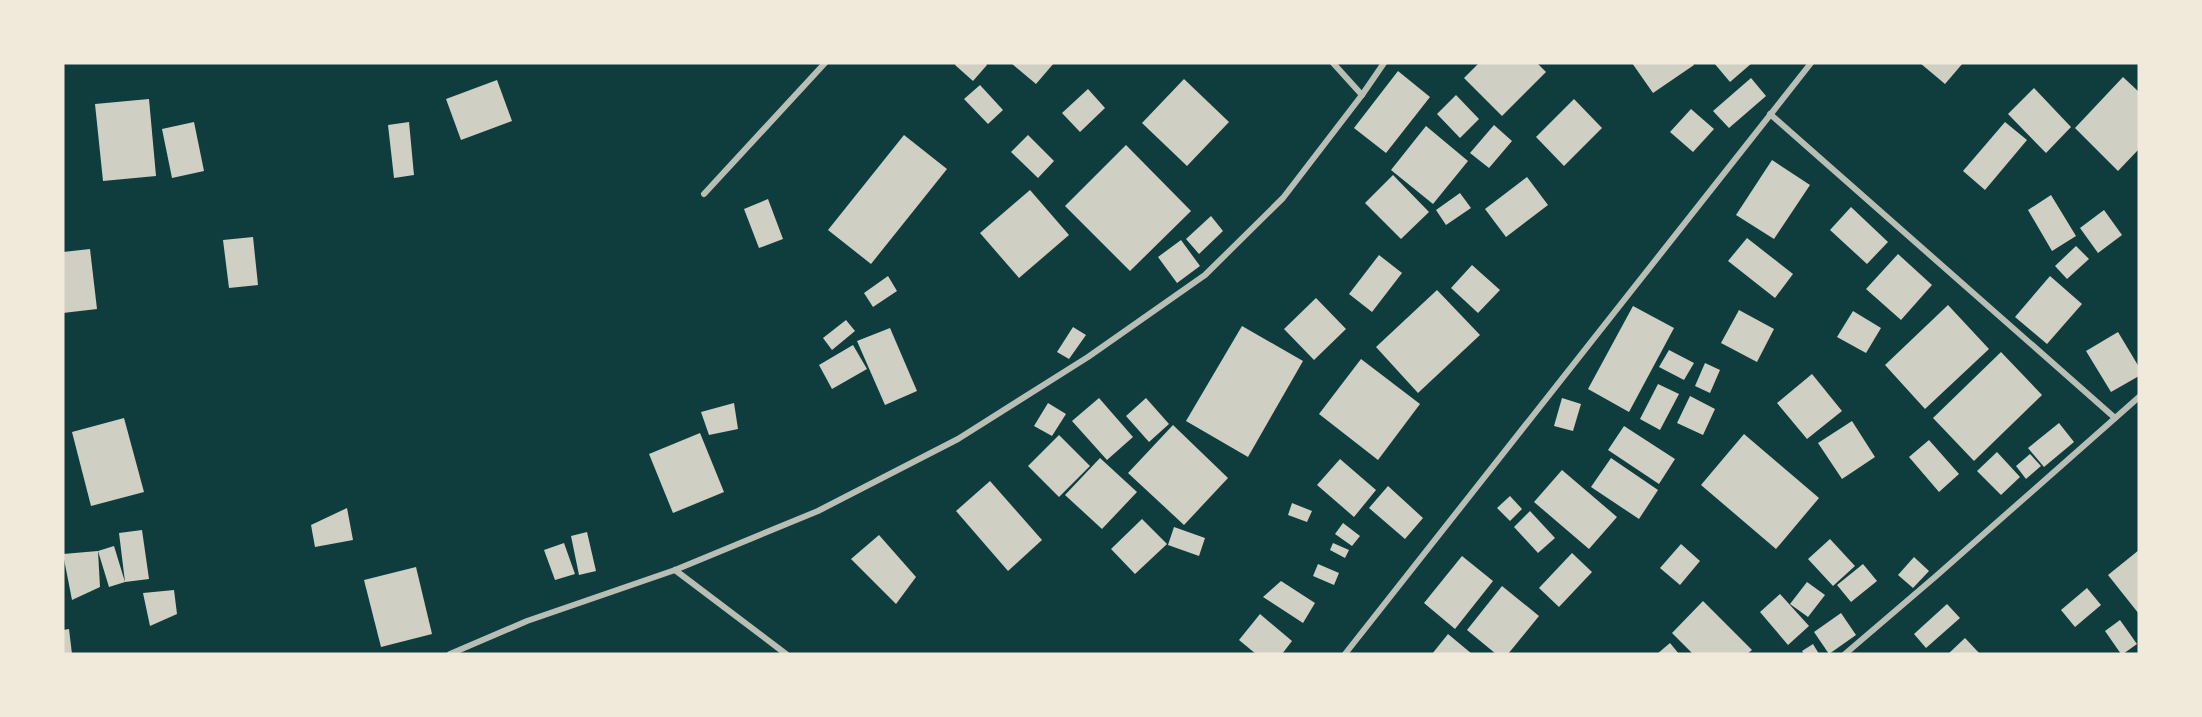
<svg xmlns="http://www.w3.org/2000/svg" width="2202" height="717" font-family="Arial,sans-serif">
<rect width="100%" height="100%" fill="#0f3d3e"/>
<g fill="#cfcfc3">
<path d="M 956,63 L 986,63 L 987,65 L 973,81 L 955,65 Z"/>
<path d="M 1011,63 L 1054,63 L 1036,84 Z"/>
<path d="M 1479,63 L 1537,63 L 1546,72 L 1502,116 L 1464,78 Z"/>
<path d="M 1632,63 L 1693,63 L 1694,65 L 1653,93 Z"/>
<path d="M 1714,63 L 1752,63 L 1730,82 Z"/>
<path d="M 1920,63 L 1963,63 L 1945,84 Z"/>
<path d="M 1398,71 L 1430,97 L 1386,153 L 1354,128 Z"/>
<path d="M 2123,77 L 2139,92 L 2139,149 L 2118,171 L 2075,128 Z"/>
<path d="M 1751,78 L 1766,96 L 1729,128 L 1713,111 Z"/>
<path d="M 1184,79 L 1229,122 L 1187,166 L 1142,123 Z"/>
<path d="M 497,80 L 512,121 L 461,140 L 446,99 Z"/>
<path d="M 980,85 L 1003,110 L 988,124 L 964,99 Z"/>
<path d="M 2034,88 L 2071,127 L 2046,153 L 2008,114 Z"/>
<path d="M 1088,89 L 1105,108 L 1080,132 L 1062,113 Z"/>
<path d="M 1456,95 L 1479,119 L 1460,138 L 1437,114 Z"/>
<path d="M 149,99 L 156,176 L 103,181 L 95,104 Z"/>
<path d="M 1574,99 L 1602,128 L 1564,166 L 1536,137 Z"/>
<path d="M 1691,109 L 1714,129 L 1693,152 L 1670,132 Z"/>
<path d="M 194,122 L 204,171 L 172,178 L 162,129 Z"/>
<path d="M 409,122 L 414,175 L 394,178 L 388,125 Z"/>
<path d="M 2005,122 L 2027,140 L 1985,190 L 1963,171 Z"/>
<path d="M 1494,125 L 1512,141 L 1489,168 L 1470,153 Z"/>
<path d="M 1426,126 L 1468,161 L 1433,204 L 1391,170 Z"/>
<path d="M 904,135 L 947,169 L 871,264 L 828,230 Z"/>
<path d="M 1028,135 L 1054,161 L 1038,178 L 1011,152 Z"/>
<path d="M 1126,145 L 1191,211 L 1130,271 L 1065,206 Z"/>
<path d="M 1772,160 L 1810,185 L 1774,239 L 1736,215 Z"/>
<path d="M 1393,175 L 1429,212 L 1401,239 L 1365,203 Z"/>
<path d="M 1527,177 L 1548,205 L 1506,237 L 1485,209 Z"/>
<path d="M 1030,190 L 1069,235 L 1019,278 L 980,233 Z"/>
<path d="M 1460,193 L 1471,208 L 1446,225 L 1436,210 Z"/>
<path d="M 2051,195 L 2076,236 L 2052,251 L 2028,210 Z"/>
<path d="M 768,199 L 783,239 L 759,248 L 744,209 Z"/>
<path d="M 1851,207 L 1888,242 L 1867,264 L 1830,230 Z"/>
<path d="M 2104,210 L 2122,235 L 2098,253 L 2080,228 Z"/>
<path d="M 1211,216 L 1223,231 L 1199,254 L 1186,239 Z"/>
<path d="M 253,237 L 258,285 L 229,288 L 223,240 Z"/>
<path d="M 1747,238 L 1793,274 L 1775,298 L 1728,261 Z"/>
<path d="M 1181,240 L 1200,266 L 1177,283 L 1158,257 Z"/>
<path d="M 2076,246 L 2089,259 L 2067,279 L 2055,266 Z"/>
<path d="M 90,249 L 97,309 L 63,313 L 63,252 Z"/>
<path d="M 1898,254 L 1932,285 L 1901,320 L 1866,289 Z"/>
<path d="M 1379,255 L 1402,273 L 1372,312 L 1349,294 Z"/>
<path d="M 1472,265 L 1500,290 L 1478,313 L 1451,288 Z"/>
<path d="M 888,276 L 897,291 L 873,307 L 864,293 Z"/>
<path d="M 2050,276 L 2082,304 L 2047,344 L 2015,317 Z"/>
<path d="M 1437,290 L 1480,335 L 1418,393 L 1376,347 Z"/>
<path d="M 1316,298 L 1346,329 L 1314,360 L 1284,329 Z"/>
<path d="M 1948,305 L 1989,349 L 1925,409 L 1885,365 Z"/>
<path d="M 1633,306 L 1674,328 L 1629,412 L 1588,389 Z"/>
<path d="M 1739,310 L 1774,329 L 1757,362 L 1721,343 Z"/>
<path d="M 1853,311 L 1881,328 L 1866,353 L 1837,337 Z"/>
<path d="M 846,320 L 855,331 L 832,350 L 823,338 Z"/>
<path d="M 1242,326 L 1303,361 L 1248,457 L 1186,421 Z"/>
<path d="M 1073,327 L 1086,335 L 1069,359 L 1057,352 Z"/>
<path d="M 890,328 L 917,391 L 885,405 L 857,341 Z"/>
<path d="M 2118,332 L 2139,367 L 2139,376 L 2111,392 L 2086,351 Z"/>
<path d="M 853,345 L 867,369 L 832,389 L 819,365 Z"/>
<path d="M 1669,350 L 1694,363 L 1684,380 L 1659,367 Z"/>
<path d="M 2001,352 L 2042,395 L 1974,461 L 1933,418 Z"/>
<path d="M 1361,359 L 1420,404 L 1378,460 L 1319,414 Z"/>
<path d="M 1705,363 L 1720,370 L 1710,393 L 1695,386 Z"/>
<path d="M 1812,374 L 1842,411 L 1807,439 L 1777,403 Z"/>
<path d="M 1658,384 L 1679,394 L 1660,430 L 1640,419 Z"/>
<path d="M 1690,396 L 1715,409 L 1703,435 L 1677,423 Z"/>
<path d="M 1099,398 L 1133,437 L 1107,460 L 1072,421 Z"/>
<path d="M 1146,398 L 1169,424 L 1149,442 L 1126,416 Z"/>
<path d="M 1562,398 L 1581,404 L 1573,431 L 1554,426 Z"/>
<path d="M 734,403 L 738,429 L 709,435 L 701,412 Z"/>
<path d="M 1048,403 L 1066,414 L 1052,436 L 1034,426 Z"/>
<path d="M 124,418 L 144,492 L 91,506 L 72,432 Z"/>
<path d="M 1852,421 L 1875,457 L 1842,479 L 1818,443 Z"/>
<path d="M 2059,423 L 2074,442 L 2044,467 L 2028,448 Z"/>
<path d="M 1173,425 L 1228,478 L 1184,525 L 1128,473 Z"/>
<path d="M 1624,426 L 1675,459 L 1659,484 L 1608,450 Z"/>
<path d="M 700,433 L 724,492 L 673,513 L 649,454 Z"/>
<path d="M 1744,434 L 1819,498 L 1776,549 L 1701,485 Z"/>
<path d="M 1059,435 L 1090,466 L 1059,497 L 1028,466 Z"/>
<path d="M 1929,440 L 1959,474 L 1939,492 L 1909,457 Z"/>
<path d="M 1997,452 L 2020,477 L 2001,495 L 1977,471 Z"/>
<path d="M 2030,454 L 2041,466 L 2026,479 L 2016,466 Z"/>
<path d="M 1100,458 L 1137,492 L 1102,529 L 1065,495 Z"/>
<path d="M 1611,458 L 1658,490 L 1639,519 L 1591,487 Z"/>
<path d="M 1340,459 L 1376,490 L 1354,517 L 1317,485 Z"/>
<path d="M 1562,470 L 1617,517 L 1589,549 L 1534,502 Z"/>
<path d="M 990,481 L 1042,540 L 1008,571 L 956,511 Z"/>
<path d="M 1388,486 L 1423,518 L 1405,539 L 1369,508 Z"/>
<path d="M 1510,496 L 1522,509 L 1510,521 L 1497,508 Z"/>
<path d="M 1292,503 L 1312,511 L 1307,522 L 1288,515 Z"/>
<path d="M 347,508 L 353,540 L 315,547 L 311,525 Z"/>
<path d="M 1530,511 L 1555,538 L 1538,553 L 1514,527 Z"/>
<path d="M 1142,519 L 1167,544 L 1135,574 L 1111,549 Z"/>
<path d="M 1343,523 L 1360,536 L 1352,546 L 1335,534 Z"/>
<path d="M 1174,527 L 1205,538 L 1199,556 L 1168,545 Z"/>
<path d="M 142,530 L 149,579 L 125,582 L 109,587 L 98,551 L 114,546 L 125,582 L 119,533 Z"/>
<path d="M 587,532 L 596,571 L 579,575 L 571,536 Z"/>
<path d="M 879,535 L 916,577 L 896,604 L 851,559 Z"/>
<path d="M 1830,539 L 1855,566 L 1833,586 L 1808,559 Z"/>
<path d="M 564,543 L 575,574 L 555,580 L 544,550 Z"/>
<path d="M 1333,543 L 1349,550 L 1345,558 L 1330,550 Z"/>
<path d="M 1681,544 L 1700,561 L 1680,585 L 1660,568 Z"/>
<path d="M 2139,550 L 2139,614 L 2108,575 Z"/>
<path d="M 98,551 L 100,587 L 72,600 L 63,554 Z"/>
<path d="M 1572,553 L 1592,572 L 1559,607 L 1539,588 Z"/>
<path d="M 1462,556 L 1493,581 L 1455,629 L 1424,603 Z"/>
<path d="M 1914,557 L 1929,571 L 1913,588 L 1898,575 Z"/>
<path d="M 1318,564 L 1339,573 L 1334,585 L 1313,576 Z"/>
<path d="M 1863,564 L 1877,581 L 1851,602 L 1837,585 Z"/>
<path d="M 416,567 L 432,634 L 381,647 L 364,580 Z"/>
<path d="M 1281,581 L 1315,603 L 1303,623 L 1263,597 Z"/>
<path d="M 1807,582 L 1825,595 L 1808,617 L 1790,604 Z"/>
<path d="M 1502,586 L 1539,616 L 1508,654 L 1496,654 L 1467,630 Z"/>
<path d="M 2087,588 L 2101,605 L 2075,627 L 2061,610 Z"/>
<path d="M 174,590 L 177,614 L 150,626 L 143,593 Z"/>
<path d="M 1780,594 L 1809,626 L 1788,645 L 1760,612 Z"/>
<path d="M 1703,601 L 1752,650 L 1747,654 L 1693,654 L 1672,633 Z"/>
<path d="M 1947,604 L 1960,618 L 1926,648 L 1914,634 Z"/>
<path d="M 1841,613 L 1856,635 L 1829,654 L 1814,632 Z"/>
<path d="M 1260,614 L 1292,641 L 1282,654 L 1256,654 L 1239,640 Z"/>
<path d="M 2120,620 L 2137,644 L 2123,654 L 2121,654 L 2105,631 Z"/>
<path d="M 69,629 L 72,654 L 63,654 L 63,630 Z"/>
<path d="M 1448,634 L 1472,654 L 1432,654 Z"/>
<path d="M 1965,638 L 1980,654 L 1948,654 Z"/>
<path d="M 1670,643 L 1679,654 L 1657,654 Z"/>
<path d="M 1813,644 L 1819,654 L 1804,654 L 1802,651 Z"/>
</g>
<g fill="none" stroke-linecap="round" stroke-linejoin="round">
<g stroke="#b8beb3" stroke-width="6">
<path d="M 1333,63 L 1362,95"/>
<path d="M 1770,114 L 2115,418"/>
<path d="M 704,194 L 825,63"/>
<path d="M 675,570 L 786,654"/>
<path d="M 450,654 L 527,621 L 675,570 L 818,511 L 958,439 L 1088,357 L 1205,275 L 1283,198 L 1362,95 L 1384,63"/>
<path d="M 1345,654 L 1811,63"/>
<path d="M 1845,654 L 1935,577 L 2139,397"/>
</g>
</g>
<rect width="2202" height="717" fill="none" stroke="#f1e9da" stroke-width="129"/>
</svg>
